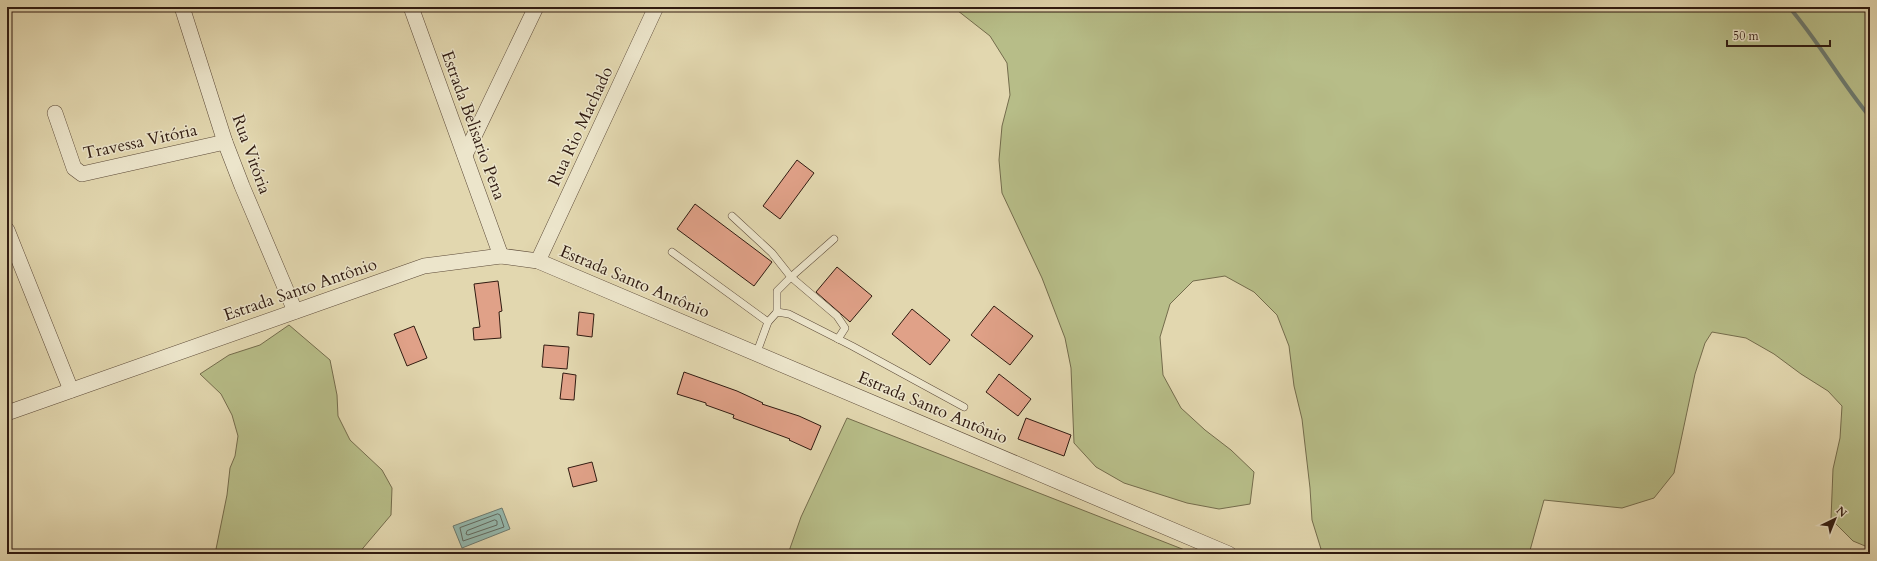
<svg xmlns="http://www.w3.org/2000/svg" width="1877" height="561" font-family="Cardo,serif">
<rect width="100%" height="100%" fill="#e2d7af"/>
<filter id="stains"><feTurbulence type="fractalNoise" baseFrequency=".005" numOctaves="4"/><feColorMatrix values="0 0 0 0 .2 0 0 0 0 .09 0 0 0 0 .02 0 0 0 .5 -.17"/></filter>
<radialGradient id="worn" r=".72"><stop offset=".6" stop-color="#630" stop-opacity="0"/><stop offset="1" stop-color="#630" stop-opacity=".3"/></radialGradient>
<g fill="#b7bd88" stroke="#746c4c">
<path d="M 953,7 L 1870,7 L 1870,548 L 1853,541 L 1831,519 L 1833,469 L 1840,438 L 1842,406 L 1828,391 L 1801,374 L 1774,354 L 1746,338 L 1712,332 L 1705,343 L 1695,374 L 1674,473 L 1654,498 L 1622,508 L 1544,500 L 1529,554 L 1325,554 L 1321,549 L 1312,520 L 1310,488 L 1302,419 L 1294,386 L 1289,346 L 1277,315 L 1254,292 L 1225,276 L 1193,281 L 1170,304 L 1160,337 L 1163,375 L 1181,408 L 1205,430 L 1231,450 L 1254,472 L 1250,504 L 1219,509 L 1187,503 L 1124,483 L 1096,467 L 1074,443 L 1071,368 L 1065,338 L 1042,278 L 1002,193 L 999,160 L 1002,126 L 1010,95 L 1007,63 L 990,36 Z"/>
<path d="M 289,325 L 330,360 L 337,395 L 338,416 L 350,440 L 382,470 L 392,488 L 391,515 L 358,554 L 215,554 L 227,495 L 230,468 L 235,456 L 238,436 L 232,415 L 221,394 L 200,374 L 229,355 L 260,345 Z"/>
<path d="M 847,418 L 1149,536 L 1195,554 L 788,554 L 801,517 Z"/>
</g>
<path fill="#95b9ae" stroke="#6d7a6f" d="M 502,508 L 510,529 L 462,548 L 453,526 Z"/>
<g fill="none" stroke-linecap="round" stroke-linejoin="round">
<g stroke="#626a60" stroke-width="1">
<path d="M 498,514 L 500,515 L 504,527 L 463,541 L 460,528 Z"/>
<path d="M 495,520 L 497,521 L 497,525 L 468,535 L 466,534 L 467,531 Z"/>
</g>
<path stroke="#6d7a6f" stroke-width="4" d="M 1789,7 C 1819,42 1841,82 1870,117"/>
</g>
<g fill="#e0a188" stroke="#301b11">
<path d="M 797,160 L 814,173 L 780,219 L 763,206 Z"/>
<path d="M 695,204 L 772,262 L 754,286 L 677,229 Z"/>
<path d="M 837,267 L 872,296 L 850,322 L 816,292 Z"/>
<path d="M 498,281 L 502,311 L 499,312 L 501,338 L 474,340 L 473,328 L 480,327 L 474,284 Z"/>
<path d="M 994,306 L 1033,336 L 1010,365 L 971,335 Z"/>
<path d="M 912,309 L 950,340 L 930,365 L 892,334 Z"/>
<path d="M 579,312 L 594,314 L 592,337 L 577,335 Z"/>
<path d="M 414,326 L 427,358 L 407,366 L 394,334 Z"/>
<path d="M 544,345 L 569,347 L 567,369 L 542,367 Z"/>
<path d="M 684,372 L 737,391 L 763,403 L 762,404 L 799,416 L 821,426 L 811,450 L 789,440 L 790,439 L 733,418 L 734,415 L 706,405 L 706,403 L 677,394 Z"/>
<path d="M 563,373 L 576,375 L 574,400 L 560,399 Z"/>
<path d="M 999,374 L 1031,399 L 1018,416 L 986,392 Z"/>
<path d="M 1026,418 L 1071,435 L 1064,456 L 1018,439 Z"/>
<path d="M 592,462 L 597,481 L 573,487 L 568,468 Z"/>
</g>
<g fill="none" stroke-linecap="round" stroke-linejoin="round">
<defs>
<g id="service">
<path d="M 732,216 L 772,253 L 791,277 L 837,316 L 845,328 L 838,339"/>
<path d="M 672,252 L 768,322"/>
<path d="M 777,312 L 777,291 L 791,277 L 834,239"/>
<path d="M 757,352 L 768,322 L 777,312 L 789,314 L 852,346 L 964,407"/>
</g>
<g id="minor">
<path d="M 182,7 L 225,142 L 242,186 L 295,311"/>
<path d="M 411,7 L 501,256"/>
<path d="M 55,113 L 74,168 L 82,174 L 225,142"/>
<path d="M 465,155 L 536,7"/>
<path d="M 7,230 L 71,390"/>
<path d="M 538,261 L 656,7"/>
<path d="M 7,413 L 424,266 L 501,256 L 538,261 L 1229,554"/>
</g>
</defs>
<use href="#service" stroke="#5c4a38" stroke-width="8"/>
<use href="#minor" stroke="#5c4a38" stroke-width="16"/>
<use href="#service" stroke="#ece5cb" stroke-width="7"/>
<use href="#minor" stroke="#ece5cb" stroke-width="15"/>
</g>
<g text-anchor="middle" stroke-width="3" stroke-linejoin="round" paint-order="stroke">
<g font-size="17" fill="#301b11" stroke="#ece5cb">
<text transform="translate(474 125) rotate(70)" y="6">Estrada Belisario Pena</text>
<text transform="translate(580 126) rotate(-65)" y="6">Rua Rio Machado</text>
<text transform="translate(140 141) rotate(-12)" y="6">Travessa Vitória</text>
<text transform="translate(252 154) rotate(70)" y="6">Rua Vitória</text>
<text transform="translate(635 281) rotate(23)" y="6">Estrada Santo Antônio</text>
<text transform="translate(300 289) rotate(-19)" y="6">Estrada Santo Antônio</text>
<text transform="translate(933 407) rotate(23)" y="6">Estrada Santo Antônio</text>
</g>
</g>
<rect width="1877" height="561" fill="none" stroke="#e2d7af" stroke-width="24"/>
<rect x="8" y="8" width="1861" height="545" fill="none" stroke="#301b11" stroke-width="2"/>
<rect x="12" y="12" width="1853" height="537" fill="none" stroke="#301b11"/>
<g transform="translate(1835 519) rotate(43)" stroke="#ece5cb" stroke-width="3" paint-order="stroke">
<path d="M0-3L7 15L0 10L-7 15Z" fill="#301b11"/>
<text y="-6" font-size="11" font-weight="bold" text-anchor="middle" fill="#301b11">N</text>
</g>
<path d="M1727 40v6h103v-6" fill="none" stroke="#301b11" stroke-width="2"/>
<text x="1733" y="40" font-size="12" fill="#301b11" stroke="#ece5cb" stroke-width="3" paint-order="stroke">50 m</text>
<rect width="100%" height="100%" filter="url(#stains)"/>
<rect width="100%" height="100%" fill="url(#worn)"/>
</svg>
